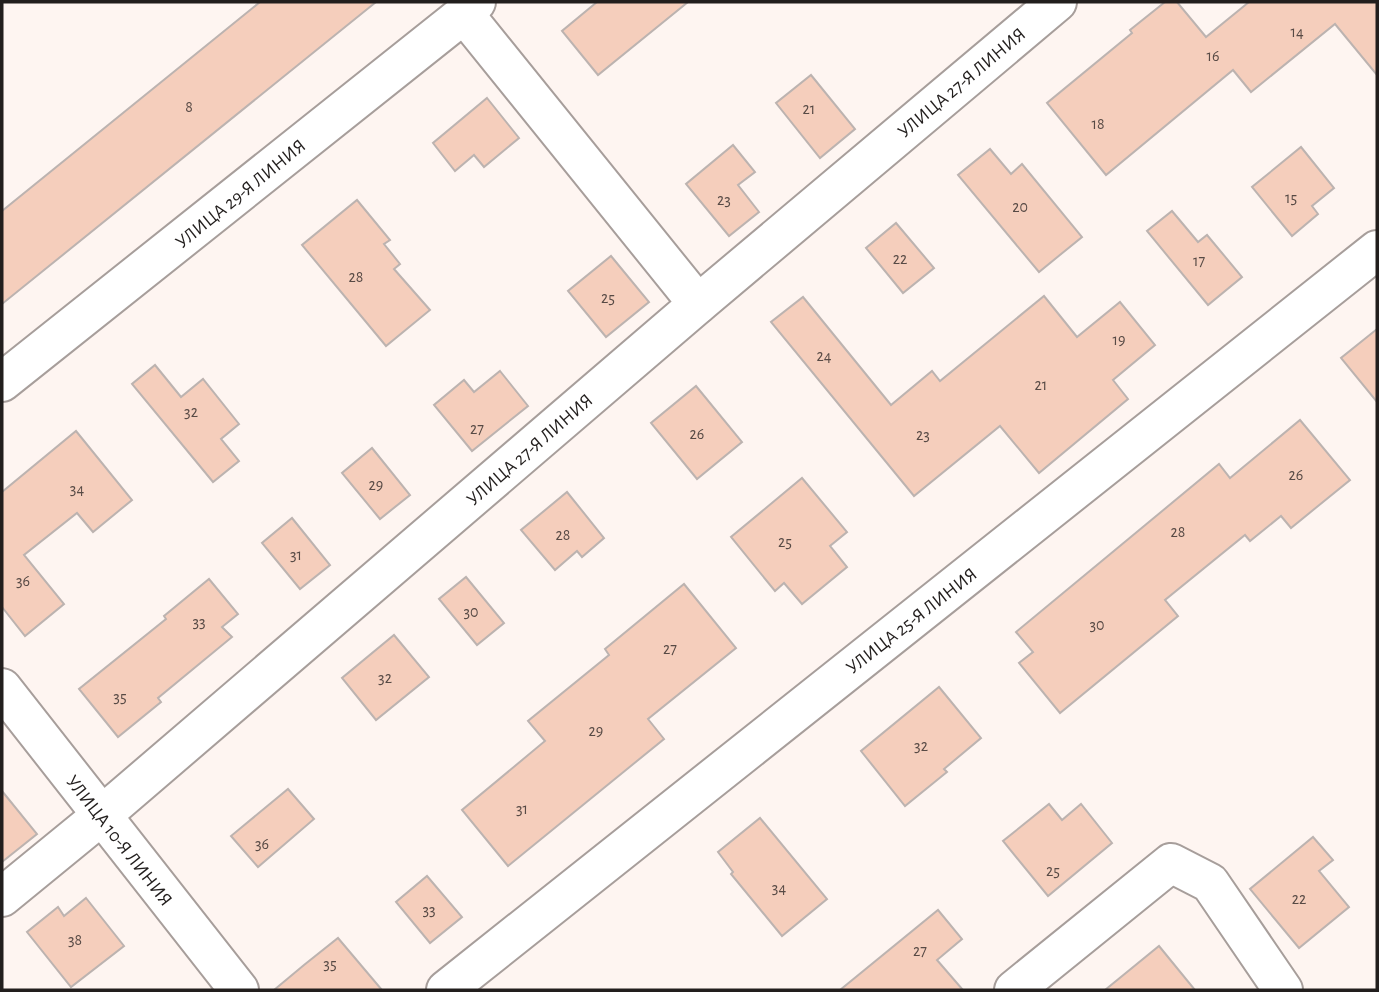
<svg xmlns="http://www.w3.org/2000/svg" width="1379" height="992" font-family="'Alegreya Sans',sans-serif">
<rect width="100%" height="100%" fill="#fef5f1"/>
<g fill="#f5cebc" stroke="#bcb3b0" stroke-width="2">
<path d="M 260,2 L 376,2 L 2,304 L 2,211 Z"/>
<path d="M 597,2 L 688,2 L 598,75 L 562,31 Z"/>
<path d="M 1165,2 L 1177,2 L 1206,37 L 1249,2 L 1377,2 L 1377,75 L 1335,24 L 1251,92 L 1233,70 L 1106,175 L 1047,103 L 1132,33 L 1130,30 Z"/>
<path d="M 811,75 L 855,129 L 820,158 L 776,103 Z"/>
<path d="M 487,98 L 519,138 L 484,167 L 474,155 L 455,171 L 433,143 Z"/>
<path d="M 733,145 L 755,172 L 738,185 L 759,212 L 729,236 L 686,184 Z"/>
<path d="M 1301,147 L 1334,188 L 1312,206 L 1318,214 L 1292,236 L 1252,187 Z"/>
<path d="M 990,149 L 1011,174 L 1022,164 L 1082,237 L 1039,272 L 958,175 Z"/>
<path d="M 357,200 L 390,240 L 384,244 L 400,264 L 394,269 L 430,310 L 386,346 L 302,245 Z"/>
<path d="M 1172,211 L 1198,242 L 1207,235 L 1242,277 L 1208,305 L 1147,231 Z"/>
<path d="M 896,223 L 934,268 L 903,293 L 866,248 Z"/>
<path d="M 611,256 L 649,302 L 606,337 L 568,291 Z"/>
<path d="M 1044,296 L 1077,337 L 1120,302 L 1155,345 L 1113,380 L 1128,399 L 1039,473 L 1000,426 L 914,496 L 771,322 L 803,297 L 891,405 L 932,371 L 940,381 Z"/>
<path d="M 1377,329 L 1377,402 L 1341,358 Z"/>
<path d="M 155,365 L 181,397 L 203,379 L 239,424 L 221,439 L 239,461 L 213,482 L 132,384 Z"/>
<path d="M 500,371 L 528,406 L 472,451 L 434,405 L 464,380 L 474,392 Z"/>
<path d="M 696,386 L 742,442 L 697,479 L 651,423 Z"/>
<path d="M 1300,420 L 1350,480 L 1291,528 L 1281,516 L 1250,541 L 1245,535 L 1165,600 L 1178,616 L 1060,713 L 1019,663 L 1033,652 L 1016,632 L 1219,464 L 1230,478 Z"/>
<path d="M 76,431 L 132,500 L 93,532 L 77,513 L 24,555 L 64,604 L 25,636 L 2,607 L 2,492 Z"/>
<path d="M 372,448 L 410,495 L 380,519 L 342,473 Z"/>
<path d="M 802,478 L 847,532 L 830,546 L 847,567 L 802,604 L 784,583 L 775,591 L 731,537 Z"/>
<path d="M 567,492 L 604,538 L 582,557 L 577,551 L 555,570 L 521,530 Z"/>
<path d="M 292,518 L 330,565 L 300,589 L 262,543 Z"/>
<path d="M 466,577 L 504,623 L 477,645 L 439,599 Z"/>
<path d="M 209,579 L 238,614 L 222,627 L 232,637 L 158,698 L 161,702 L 118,737 L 79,689 L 166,619 L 164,616 Z"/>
<path d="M 684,584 L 736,648 L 648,719 L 664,739 L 508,866 L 462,810 L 545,741 L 528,721 L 609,655 L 605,649 Z"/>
<path d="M 394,635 L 429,677 L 376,720 L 342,678 Z"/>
<path d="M 939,687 L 981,738 L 944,769 L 947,772 L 905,806 L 861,751 Z"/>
<path d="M 288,789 L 314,819 L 258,867 L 231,836 Z"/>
<path d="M 2,791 L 37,834 L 2,862 Z"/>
<path d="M 1049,804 L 1062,820 L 1081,804 L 1112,843 L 1048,896 L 1003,841 Z"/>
<path d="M 760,818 L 827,899 L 782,936 L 731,874 L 733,872 L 718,852 Z"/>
<path d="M 1313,837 L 1333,860 L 1319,871 L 1349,907 L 1299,948 L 1250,889 Z"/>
<path d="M 427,876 L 462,917 L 430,943 L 396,902 Z"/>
<path d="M 86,898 L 124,946 L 71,987 L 27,932 L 58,907 L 64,916 Z"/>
<path d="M 938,910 L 962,939 L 937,960 L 963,990 L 840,990 Z"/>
<path d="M 338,938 L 382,990 L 274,990 L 304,965 Z"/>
<path d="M 1159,946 L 1195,990 L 1105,990 Z"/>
</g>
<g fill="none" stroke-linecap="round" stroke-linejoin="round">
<defs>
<g id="street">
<path d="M 464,14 L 698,304"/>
<path d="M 2,382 L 464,14 L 476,2"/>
<path d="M 2,897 L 101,816 L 698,304 L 1057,2"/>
<path d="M 446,990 L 1377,250"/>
<path d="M 1014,990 L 1171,863 L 1210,883 L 1283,990"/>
</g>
<path id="secondary" d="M 2,688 L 239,990"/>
</defs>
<use href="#street" stroke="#a79e9b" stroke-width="42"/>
<use href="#secondary" stroke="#a79e9b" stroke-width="42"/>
<use href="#street" stroke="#fff" stroke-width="38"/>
<use href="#secondary" stroke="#fff" stroke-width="38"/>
</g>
<g text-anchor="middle" stroke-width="5" stroke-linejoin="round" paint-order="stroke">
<g font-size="16" fill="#574a45">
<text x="1297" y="37">14</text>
<text x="1213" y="61">16</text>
<text x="189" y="112">8</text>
<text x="809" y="114">21</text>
<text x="1098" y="129">18</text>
<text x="1291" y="203">15</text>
<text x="724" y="205">23</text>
<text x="1020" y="212">20</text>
<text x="900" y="264">22</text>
<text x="1199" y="266">17</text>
<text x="356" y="282">28</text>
<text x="608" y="303">25</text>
<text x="1119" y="345">19</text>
<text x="824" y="361">24</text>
<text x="1041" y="390">21</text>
<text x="191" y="417">32</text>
<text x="477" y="434">27</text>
<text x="697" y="439">26</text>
<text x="923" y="440">23</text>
<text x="1296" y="480">26</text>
<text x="376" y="490">29</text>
<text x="77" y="494">34</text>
<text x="1178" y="537">28</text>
<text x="563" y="540">28</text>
<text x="785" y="547">25</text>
<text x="296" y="560">31</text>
<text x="23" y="586">36</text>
<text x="471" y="617">30</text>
<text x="199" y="627">33</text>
<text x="1097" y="630">30</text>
<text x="670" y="654">27</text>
<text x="385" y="683">32</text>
<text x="120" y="702">35</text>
<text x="596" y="736">29</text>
<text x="921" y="751">32</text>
<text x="522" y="814">31</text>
<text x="262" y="849">36</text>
<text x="1053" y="876">25</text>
<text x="779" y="893">34</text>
<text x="1299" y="904">22</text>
<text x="429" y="915">33</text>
<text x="75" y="945">38</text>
<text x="920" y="956">27</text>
<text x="330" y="969">35</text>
</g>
<g font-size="19" fill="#221e1d" stroke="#fff">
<text transform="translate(961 82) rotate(-40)" y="7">УЛИЦА 27-Я ЛИНИЯ</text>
<text transform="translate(240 193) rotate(-39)" y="7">УЛИЦА 29-Я ЛИНИЯ</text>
<text transform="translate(529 449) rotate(-41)" y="7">УЛИЦА 27-Я ЛИНИЯ</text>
<text transform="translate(911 620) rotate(-38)" y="7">УЛИЦА 25-Я ЛИНИЯ</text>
<text transform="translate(120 840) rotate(52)" y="7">УЛИЦА 10-Я ЛИНИЯ</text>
</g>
</g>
<rect width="1379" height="992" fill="none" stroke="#221e1d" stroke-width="7"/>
</svg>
